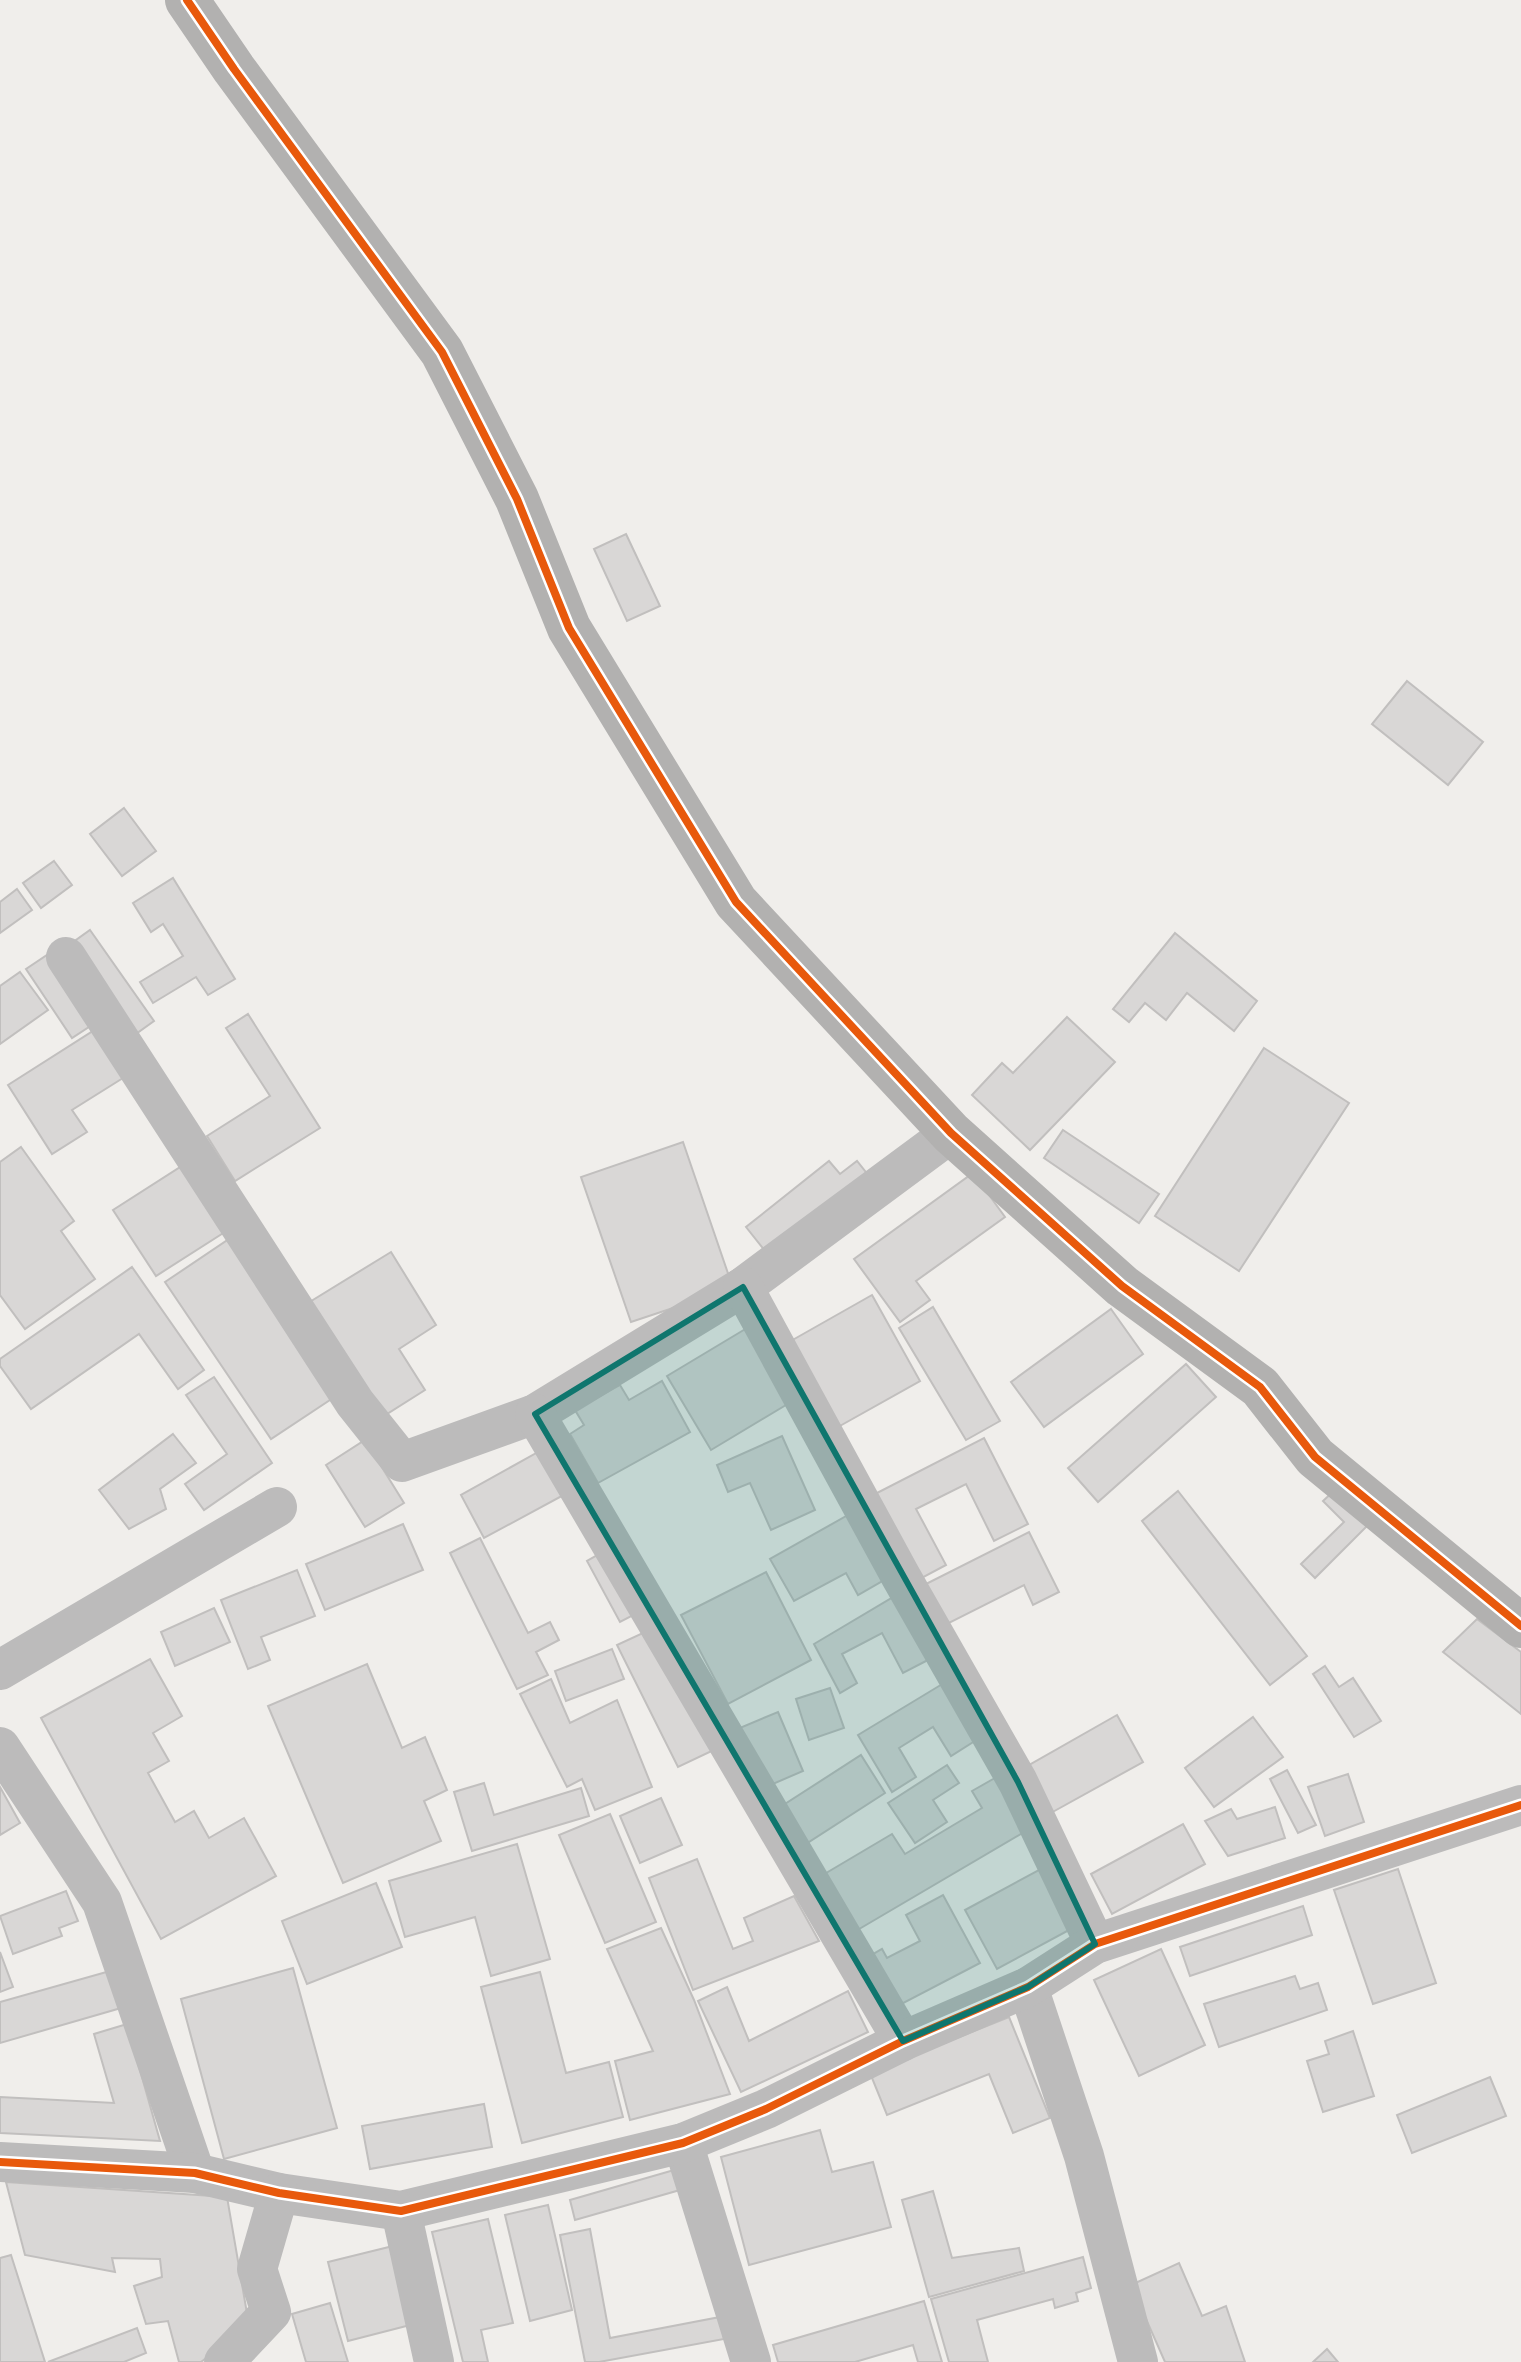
<svg xmlns="http://www.w3.org/2000/svg" width="1521" height="2362" font-family="Mulish,sans-serif">
<rect width="100%" height="100%" fill="#f0eeeb"/>
<g fill="#d9d7d6" stroke="#c1bfbe" stroke-width="2">
<path d="M 626,534 L 660,606 L 627,621 L 594,549 Z"/>
<path d="M 1407,681 L 1483,742 L 1448,785 L 1372,724 Z"/>
<path d="M 124,808 L 156,851 L 122,876 L 90,834 Z"/>
<path d="M 54,861 L 72,885 L 41,908 L 23,883 Z"/>
<path d="M 173,878 L 235,979 L 208,995 L 196,977 L 153,1003 L 140,982 L 183,956 L 163,924 L 151,932 L 133,903 Z"/>
<path d="M 17,889 L 32,910 L 0,933 L 0,902 Z"/>
<path d="M 90,930 L 154,1021 L 133,1036 L 69,945 Z"/>
<path d="M 1175,933 L 1257,1001 L 1234,1031 L 1187,993 L 1166,1020 L 1145,1003 L 1129,1022 L 1113,1009 Z"/>
<path d="M 53,951 L 98,1021 L 72,1038 L 26,969 Z"/>
<path d="M 20,972 L 48,1010 L 0,1044 L 0,986 Z"/>
<path d="M 248,1014 L 320,1128 L 235,1181 L 207,1136 L 270,1096 L 226,1028 Z"/>
<path d="M 1067,1017 L 1115,1062 L 1030,1150 L 972,1095 L 1002,1063 L 1013,1073 Z"/>
<path d="M 93,1031 L 123,1078 L 72,1110 L 87,1132 L 52,1154 L 8,1085 Z"/>
<path d="M 1264,1048 L 1349,1103 L 1239,1271 L 1155,1216 Z"/>
<path d="M 1063,1130 L 1159,1194 L 1139,1223 L 1044,1158 Z"/>
<path d="M 683,1142 L 733,1288 L 631,1322 L 581,1177 Z"/>
<path d="M 21,1147 L 74,1221 L 61,1231 L 95,1279 L 25,1329 L 0,1295 L 0,1162 Z"/>
<path d="M 829,1161 L 840,1174 L 857,1161 L 873,1181 L 773,1261 L 746,1227 Z"/>
<path d="M 185,1164 L 228,1230 L 156,1276 L 113,1210 Z"/>
<path d="M 973,1173 L 1005,1217 L 916,1281 L 930,1300 L 900,1322 L 854,1259 Z"/>
<path d="M 232,1237 L 339,1394 L 271,1439 L 165,1282 Z"/>
<path d="M 391,1252 L 436,1325 L 399,1349 L 425,1390 L 379,1419 L 308,1303 Z"/>
<path d="M 132,1267 L 204,1370 L 178,1389 L 139,1334 L 31,1409 L 0,1366 L 0,1359 Z"/>
<path d="M 872,1295 L 920,1381 L 838,1427 L 789,1342 Z"/>
<path d="M 933,1307 L 1000,1421 L 966,1440 L 899,1328 Z"/>
<path d="M 1111,1309 L 1143,1354 L 1044,1427 L 1011,1382 Z"/>
<path d="M 747,1328 L 791,1402 L 711,1450 L 667,1376 Z"/>
<path d="M 1186,1364 L 1216,1397 L 1098,1502 L 1068,1468 Z"/>
<path d="M 214,1377 L 272,1463 L 204,1510 L 185,1484 L 227,1454 L 186,1395 Z"/>
<path d="M 662,1381 L 690,1432 L 598,1483 L 570,1434 L 584,1425 L 575,1410 L 620,1385 L 629,1400 Z"/>
<path d="M 173,1434 L 196,1463 L 160,1489 L 166,1509 L 129,1529 L 99,1490 Z"/>
<path d="M 782,1436 L 815,1510 L 771,1530 L 750,1483 L 728,1492 L 717,1465 Z"/>
<path d="M 984,1438 L 1028,1524 L 994,1541 L 966,1484 L 916,1509 L 946,1565 L 918,1580 L 875,1494 Z"/>
<path d="M 365,1440 L 404,1503 L 365,1527 L 326,1465 Z"/>
<path d="M 547,1447 L 571,1491 L 484,1538 L 461,1495 Z"/>
<path d="M 1336,1489 L 1370,1523 L 1315,1578 L 1301,1564 L 1344,1522 L 1323,1501 Z"/>
<path d="M 1178,1491 L 1307,1656 L 1270,1685 L 1142,1521 Z"/>
<path d="M 855,1511 L 891,1576 L 858,1595 L 846,1573 L 794,1601 L 770,1559 Z"/>
<path d="M 403,1524 L 423,1570 L 325,1610 L 306,1564 Z"/>
<path d="M 1029,1532 L 1059,1592 L 1033,1605 L 1024,1585 L 941,1627 L 920,1587 Z"/>
<path d="M 480,1538 L 528,1633 L 550,1622 L 559,1640 L 536,1652 L 548,1675 L 517,1689 L 450,1553 Z"/>
<path d="M 610,1548 L 643,1610 L 620,1622 L 587,1561 Z"/>
<path d="M 297,1570 L 315,1616 L 261,1637 L 270,1660 L 248,1669 L 221,1600 Z"/>
<path d="M 766,1572 L 811,1660 L 728,1704 L 681,1615 Z"/>
<path d="M 895,1596 L 928,1660 L 903,1673 L 882,1633 L 842,1654 L 857,1683 L 840,1693 L 814,1644 Z"/>
<path d="M 214,1608 L 230,1642 L 175,1666 L 161,1632 Z"/>
<path d="M 1477,1619 L 1521,1652 L 1521,1714 L 1443,1652 Z"/>
<path d="M 658,1626 L 718,1748 L 678,1767 L 617,1645 Z"/>
<path d="M 612,1649 L 624,1679 L 566,1701 L 555,1671 Z"/>
<path d="M 150,1659 L 182,1716 L 153,1733 L 169,1761 L 148,1773 L 175,1822 L 194,1811 L 209,1838 L 244,1818 L 276,1876 L 161,1939 L 41,1718 Z"/>
<path d="M 367,1664 L 402,1748 L 425,1737 L 447,1790 L 424,1801 L 441,1841 L 343,1883 L 268,1706 Z"/>
<path d="M 1325,1666 L 1339,1687 L 1353,1678 L 1381,1721 L 1354,1737 L 1313,1674 Z"/>
<path d="M 551,1679 L 570,1723 L 617,1700 L 652,1787 L 595,1810 L 582,1779 L 567,1787 L 520,1694 Z"/>
<path d="M 944,1683 L 978,1739 L 951,1756 L 933,1727 L 899,1748 L 916,1777 L 892,1792 L 858,1735 Z"/>
<path d="M 830,1688 L 844,1728 L 809,1740 L 796,1699 Z"/>
<path d="M 778,1712 L 803,1771 L 761,1789 L 735,1730 Z"/>
<path d="M 1117,1715 L 1143,1762 L 1049,1814 L 1024,1768 Z"/>
<path d="M 1253,1717 L 1283,1757 L 1214,1807 L 1185,1768 Z"/>
<path d="M 861,1755 L 885,1793 L 798,1849 L 774,1811 Z"/>
<path d="M 947,1765 L 959,1783 L 933,1800 L 947,1822 L 915,1843 L 888,1803 Z"/>
<path d="M 1287,1770 L 1316,1825 L 1298,1833 L 1270,1779 Z"/>
<path d="M 1348,1774 L 1364,1822 L 1325,1836 L 1308,1787 Z"/>
<path d="M 995,1778 L 1026,1831 L 849,1935 L 816,1879 L 892,1834 L 905,1854 L 982,1808 L 972,1791 Z"/>
<path d="M 484,1783 L 494,1815 L 581,1788 L 589,1816 L 472,1851 L 454,1792 Z"/>
<path d="M 0,1787 L 20,1823 L 0,1835 Z"/>
<path d="M 661,1798 L 682,1845 L 640,1863 L 620,1816 Z"/>
<path d="M 1275,1807 L 1285,1838 L 1228,1856 L 1205,1821 L 1231,1809 L 1237,1819 Z"/>
<path d="M 610,1814 L 656,1922 L 605,1943 L 559,1835 Z"/>
<path d="M 1183,1824 L 1205,1864 L 1112,1914 L 1091,1874 Z"/>
<path d="M 517,1844 L 550,1959 L 491,1976 L 475,1917 L 405,1937 L 389,1881 Z"/>
<path d="M 697,1859 L 733,1949 L 753,1941 L 744,1918 L 794,1896 L 819,1941 L 693,1990 L 649,1878 Z"/>
<path d="M 1050,1864 L 1082,1923 L 997,1969 L 965,1910 Z"/>
<path d="M 1398,1869 L 1436,1983 L 1373,2004 L 1334,1890 Z"/>
<path d="M 376,1883 L 402,1947 L 307,1984 L 282,1921 Z"/>
<path d="M 66,1891 L 78,1921 L 59,1928 L 62,1936 L 13,1954 L 0,1916 Z"/>
<path d="M 943,1895 L 980,1963 L 890,2010 L 863,1960 L 882,1949 L 887,1958 L 920,1941 L 906,1915 Z"/>
<path d="M 1303,1906 L 1312,1935 L 1190,1976 L 1180,1947 Z"/>
<path d="M 661,1928 L 694,2000 L 730,2094 L 630,2120 L 615,2061 L 653,2051 L 607,1949 Z"/>
<path d="M 1161,1949 L 1205,2045 L 1139,2076 L 1094,1980 Z"/>
<path d="M 0,1952 L 13,1987 L 0,1992 Z"/>
<path d="M 293,1968 L 337,2128 L 224,2159 L 181,1999 Z"/>
<path d="M 110,1971 L 121,2008 L 0,2043 L 0,2002 Z"/>
<path d="M 540,1972 L 566,2073 L 609,2062 L 623,2117 L 522,2143 L 481,1987 Z"/>
<path d="M 1295,1976 L 1300,1989 L 1318,1983 L 1327,2010 L 1219,2047 L 1204,2004 Z"/>
<path d="M 727,1987 L 749,2041 L 848,1991 L 868,2032 L 741,2092 L 698,2001 Z"/>
<path d="M 1009,2017 L 1050,2118 L 1013,2133 L 989,2074 L 887,2115 L 870,2073 Z"/>
<path d="M 127,2024 L 160,2141 L 0,2133 L 0,2097 L 114,2103 L 94,2034 Z"/>
<path d="M 1353,2031 L 1374,2096 L 1323,2112 L 1307,2061 L 1329,2054 L 1325,2041 Z"/>
<path d="M 1490,2077 L 1506,2116 L 1412,2153 L 1397,2115 Z"/>
<path d="M 484,2104 L 492,2147 L 370,2169 L 362,2126 Z"/>
<path d="M 820,2130 L 832,2172 L 873,2162 L 891,2227 L 749,2265 L 721,2157 Z"/>
<path d="M 681,2168 L 687,2188 L 575,2220 L 570,2200 Z"/>
<path d="M 6,2182 L 227,2197 L 249,2325 L 201,2362 L 179,2362 L 168,2321 L 146,2324 L 134,2286 L 162,2277 L 160,2259 L 112,2258 L 115,2272 L 25,2255 Z"/>
<path d="M 933,2191 L 952,2258 L 1019,2248 L 1024,2271 L 929,2297 L 902,2200 Z"/>
<path d="M 548,2205 L 572,2310 L 530,2321 L 505,2215 Z"/>
<path d="M 488,2219 L 513,2323 L 481,2330 L 488,2362 L 463,2362 L 432,2232 Z"/>
<path d="M 590,2229 L 610,2338 L 720,2317 L 724,2339 L 599,2362 L 585,2362 L 560,2235 Z"/>
<path d="M 397,2245 L 418,2323 L 348,2341 L 328,2262 Z"/>
<path d="M 11,2255 L 45,2362 L 0,2362 L 0,2258 Z"/>
<path d="M 1083,2257 L 1091,2288 L 1076,2293 L 1078,2301 L 1055,2308 L 1053,2299 L 977,2320 L 988,2362 L 949,2362 L 931,2299 Z"/>
<path d="M 1179,2263 L 1202,2316 L 1226,2306 L 1245,2362 L 1165,2362 L 1131,2285 Z"/>
<path d="M 924,2301 L 942,2362 L 918,2362 L 913,2345 L 855,2362 L 778,2362 L 773,2345 Z"/>
<path d="M 330,2303 L 348,2362 L 306,2362 L 292,2314 Z"/>
<path d="M 137,2328 L 146,2353 L 124,2362 L 48,2362 Z"/>
<path d="M 1327,2349 L 1338,2362 L 1313,2362 Z"/>
</g>
<g fill="none" stroke-linecap="round" stroke-linejoin="round">
<g stroke="#bcbbbb" stroke-width="40">
<path d="M 66,957 L 355,1403 L 402,1462 L 535,1414 L 743,1287 L 951,1133"/>
<path d="M 743,1287 L 900,1575 L 1018,1782 L 1095,1944"/>
<path d="M 535,1414 L 903,2041"/>
<path d="M 0,1670 L 277,1507"/>
<path d="M 0,1747 L 102,1902 L 195,2173"/>
<path d="M 1028,1987 L 1084,2156 L 1138,2362"/>
<path d="M 683,2143 L 751,2362"/>
<path d="M 0,2162 L 195,2173 L 279,2193 L 401,2211 L 683,2143 L 766,2109 L 903,2041 L 1028,1987 L 1095,1944 L 1521,1805"/>
<path d="M 401,2211 L 434,2362"/>
<path d="M 224,2362 L 271,2312 L 257,2269 L 279,2193"/>
</g>
<path stroke="#b2b1b0" stroke-width="44" d="M 187,0 L 234,69 L 442,352 L 517,499 L 569,628 L 736,902 L 951,1133 L 1122,1286 L 1260,1387 L 1315,1457 L 1521,1626"/>
<defs>
<g id="cycleway">
<path d="M 187,0 L 234,69 L 442,352 L 517,499 L 569,628 L 736,902 L 951,1133 L 1122,1286 L 1260,1387 L 1315,1457 L 1521,1626"/>
<path d="M 0,2162 L 195,2173 L 279,2193 L 401,2211 L 683,2143 L 766,2109 L 903,2041 L 1028,1987 L 1095,1944 L 1521,1805"/>
</g>
</defs>
<use href="#cycleway" stroke="#fff" stroke-width="13"/>
<use href="#cycleway" stroke="#e8590c" stroke-width="8"/>
</g>
<path fill="#0f766e" fill-opacity="0.2" stroke="#0f766e" stroke-width="6" stroke-linejoin="round" d="M 743,1287 L 1018,1782 L 1095,1944 L 1028,1987 L 903,2041 L 535,1414 Z"/>
</svg>
